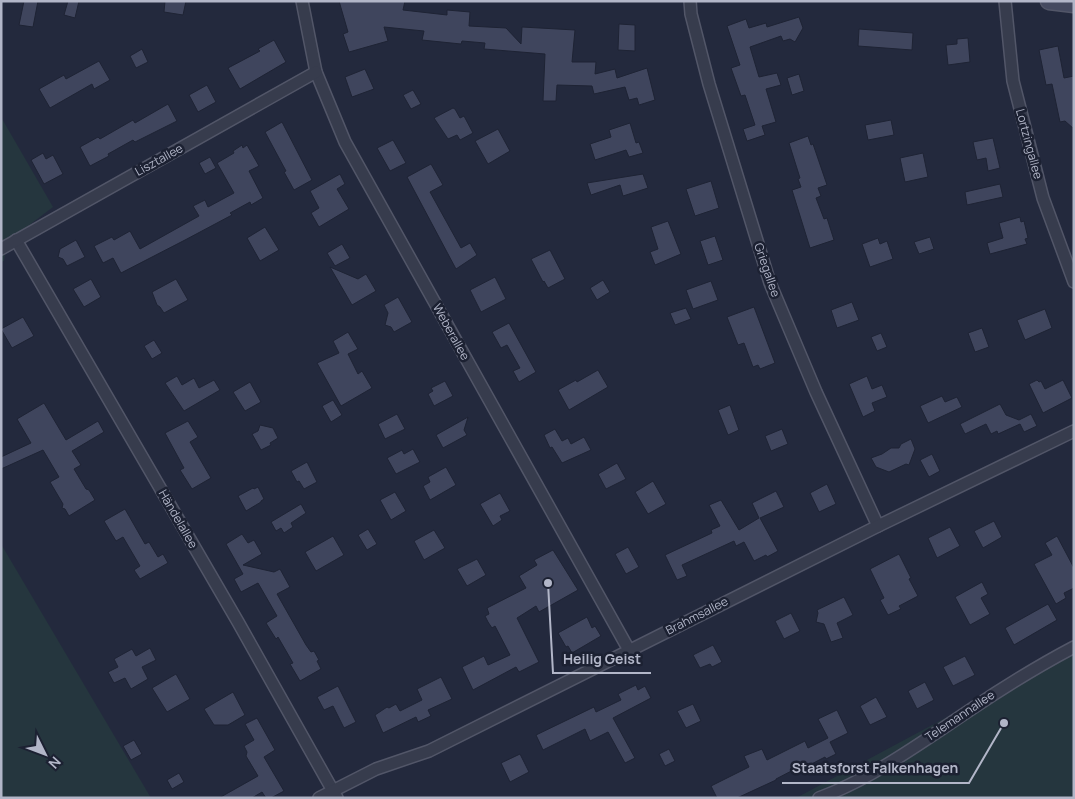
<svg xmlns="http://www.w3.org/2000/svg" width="1075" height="799" font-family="Manrope,sans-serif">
<rect width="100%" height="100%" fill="#23293d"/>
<g fill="#25363e">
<path d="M 1,117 L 53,207 L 7,242 L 4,261 L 1,262 Z"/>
<path d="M 1,544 L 151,798 L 1,798 Z"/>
<path d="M 1074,649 L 1074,798 L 796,798 Z"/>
</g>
<g fill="#3f455d" stroke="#1e2334">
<path d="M 24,1 L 38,1 L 33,27 L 19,25 Z"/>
<path d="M 68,1 L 79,1 L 75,18 L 64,15 Z"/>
<path d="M 165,1 L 186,1 L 183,15 L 164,12 Z"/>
<path d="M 339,1 L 405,1 L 403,10 L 447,15 L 447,10 L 470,12 L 469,26 L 506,28 L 521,44 L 522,27 L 575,30 L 572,62 L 596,62 L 595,74 L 615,69 L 617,78 L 647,68 L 655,100 L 639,105 L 637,98 L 629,100 L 625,87 L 594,94 L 592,86 L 557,85 L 556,101 L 543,101 L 545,54 L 484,49 L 485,43 L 462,41 L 461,44 L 422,40 L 424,31 L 384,27 L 388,41 L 349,52 L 343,34 L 348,32 Z"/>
<path d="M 799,17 L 803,28 L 795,42 L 790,39 L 783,41 L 781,36 L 750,47 L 759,77 L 777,73 L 781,85 L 766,89 L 776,122 L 762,126 L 765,135 L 747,141 L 743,129 L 755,125 L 745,95 L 741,96 L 731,68 L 740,65 L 727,26 L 746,19 L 749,28 L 766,23 L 767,27 Z"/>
<path d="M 619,24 L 635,25 L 635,51 L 618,50 Z"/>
<path d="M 859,29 L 913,33 L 912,50 L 858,46 Z"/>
<path d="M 968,38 L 970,62 L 948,65 L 946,45 L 957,44 L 957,39 Z"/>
<path d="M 274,40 L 286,62 L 240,89 L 228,68 L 260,51 L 258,49 Z"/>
<path d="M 1058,46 L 1064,78 L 1074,76 L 1074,129 L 1065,121 L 1060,122 L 1052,84 L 1046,85 L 1039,50 Z"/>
<path d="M 142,49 L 148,62 L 136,68 L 130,56 Z"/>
<path d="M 99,61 L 110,80 L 94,89 L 92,84 L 50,108 L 39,89 L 64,75 L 66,79 Z"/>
<path d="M 365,69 L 374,89 L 352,97 L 345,77 Z"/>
<path d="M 799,74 L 804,91 L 792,95 L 787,78 Z"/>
<path d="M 207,85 L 216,102 L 198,112 L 189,95 Z"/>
<path d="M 413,90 L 421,104 L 411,109 L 403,95 Z"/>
<path d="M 168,104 L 177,121 L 135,142 L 133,140 L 108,154 L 109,156 L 90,166 L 80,147 L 98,137 L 100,139 L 133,120 L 135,123 Z"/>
<path d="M 453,108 L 455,109 L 460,118 L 464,116 L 473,133 L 460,140 L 457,135 L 448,139 L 434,118 Z"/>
<path d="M 891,120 L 894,135 L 868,140 L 865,125 Z"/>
<path d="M 282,122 L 312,180 L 294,190 L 284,172 L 286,171 L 265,132 Z"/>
<path d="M 630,123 L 636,143 L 639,142 L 643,153 L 629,157 L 626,150 L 595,160 L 590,144 L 611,137 L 609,130 Z"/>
<path d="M 498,129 L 510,151 L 488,164 L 475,141 Z"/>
<path d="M 808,136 L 811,145 L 813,144 L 827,185 L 818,188 L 821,196 L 816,198 L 824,219 L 827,218 L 834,240 L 810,248 L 792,190 L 801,187 L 798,179 L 800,178 L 789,143 Z"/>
<path d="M 993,138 L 1000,168 L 988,171 L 986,158 L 977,160 L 973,142 Z"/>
<path d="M 393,140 L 406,163 L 390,171 L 377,148 Z"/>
<path d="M 242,145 L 243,148 L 247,145 L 259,166 L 249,171 L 263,198 L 251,205 L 250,202 L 230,213 L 232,215 L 185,240 L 121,273 L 113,258 L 103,263 L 94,246 L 112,237 L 114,240 L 130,231 L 140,249 L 199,216 L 193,206 L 205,200 L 208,207 L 234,193 L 217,163 L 234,153 L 233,151 Z"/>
<path d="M 43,153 L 46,159 L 53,155 L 63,174 L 44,184 L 31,160 Z"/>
<path d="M 923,153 L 928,177 L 905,182 L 900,158 Z"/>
<path d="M 210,157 L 216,168 L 205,174 L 199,163 Z"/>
<path d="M 431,164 L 443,185 L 430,192 L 461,248 L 470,243 L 477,255 L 456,269 L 407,177 Z"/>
<path d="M 340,174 L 345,184 L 337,189 L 349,209 L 319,227 L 311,213 L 319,208 L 310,191 Z"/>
<path d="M 643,174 L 648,188 L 623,196 L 620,185 L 591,195 L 587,183 Z"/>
<path d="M 711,181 L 719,208 L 695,216 L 686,189 Z"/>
<path d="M 1000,184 L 1003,197 L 967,205 L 965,192 Z"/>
<path d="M 1020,217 L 1021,222 L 1024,221 L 1028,238 L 1025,239 L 1027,244 L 990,254 L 987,243 L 1003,238 L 999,223 Z"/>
<path d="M 668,221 L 681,254 L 655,265 L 650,252 L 658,249 L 651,227 Z"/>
<path d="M 265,227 L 279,250 L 260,261 L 247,238 Z"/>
<path d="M 715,236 L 723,260 L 708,265 L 700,241 Z"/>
<path d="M 930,237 L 934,249 L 919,254 L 914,242 Z"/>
<path d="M 878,238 L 880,244 L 887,241 L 893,259 L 870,267 L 862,244 Z"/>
<path d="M 76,240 L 85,257 L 67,266 L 63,259 L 58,257 L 60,249 Z"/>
<path d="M 342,244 L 350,258 L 335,266 L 327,253 Z"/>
<path d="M 550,250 L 565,279 L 548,288 L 544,281 L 543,282 L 531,259 Z"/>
<path d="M 330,267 L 358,279 L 366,274 L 376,291 L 352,305 Z"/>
<path d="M 495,277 L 506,299 L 481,312 L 470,290 Z"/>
<path d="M 91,279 L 101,297 L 84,307 L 73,289 Z"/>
<path d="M 176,279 L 188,300 L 164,313 L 160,307 L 157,305 L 152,292 Z"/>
<path d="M 603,280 L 610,292 L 597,300 L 590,288 Z"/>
<path d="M 711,281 L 718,300 L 693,309 L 686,290 Z"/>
<path d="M 398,297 L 412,322 L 394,332 L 391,327 L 385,325 L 388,313 L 384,305 Z"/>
<path d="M 852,302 L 859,320 L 837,328 L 831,310 Z"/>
<path d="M 754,307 L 775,363 L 760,369 L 758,365 L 753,367 L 744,343 L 738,345 L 727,317 Z"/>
<path d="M 686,308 L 691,319 L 675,325 L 670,313 Z"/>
<path d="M 1045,309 L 1052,328 L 1025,340 L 1017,320 Z"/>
<path d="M 23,317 L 34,336 L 12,348 L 1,329 Z"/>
<path d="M 509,323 L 536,372 L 519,382 L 513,371 L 520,368 L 507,345 L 501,348 L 492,332 Z"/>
<path d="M 982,328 L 989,347 L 975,352 L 968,333 Z"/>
<path d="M 348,332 L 358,349 L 348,354 L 358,374 L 362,371 L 372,388 L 341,406 L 317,363 L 339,353 L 333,341 Z"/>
<path d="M 881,333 L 887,347 L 877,351 L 871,337 Z"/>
<path d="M 154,340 L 162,353 L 152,359 L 144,346 Z"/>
<path d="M 598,370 L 608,387 L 569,410 L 558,390 L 576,380 L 577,382 Z"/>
<path d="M 177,376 L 182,385 L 194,378 L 199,388 L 214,380 L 220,390 L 184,411 L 165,383 Z"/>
<path d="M 867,376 L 872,389 L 882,385 L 887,397 L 872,403 L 875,411 L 863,417 L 849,384 Z"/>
<path d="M 1037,380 L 1039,382 L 1041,381 L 1045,389 L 1063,380 L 1072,398 L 1043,413 L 1029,384 Z"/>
<path d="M 445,381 L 453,396 L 434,406 L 428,394 L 433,391 L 431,388 Z"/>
<path d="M 250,382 L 261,402 L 245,411 L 233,392 Z"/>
<path d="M 942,396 L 945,402 L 957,397 L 962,407 L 928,423 L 920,406 Z"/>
<path d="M 333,400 L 342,415 L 331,422 L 322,406 Z"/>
<path d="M 44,403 L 66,440 L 98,421 L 104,432 L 72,451 L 81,465 L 74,469 L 86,489 L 89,490 L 95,500 L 69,516 L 65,509 L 62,508 L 63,504 L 50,482 L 59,477 L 43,450 L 1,469 L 1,457 L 31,443 L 17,419 Z"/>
<path d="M 1000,404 L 1006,415 L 1019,420 L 1031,414 L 1037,426 L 1024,432 L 1020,424 L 998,434 L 997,431 L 991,434 L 986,424 L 965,434 L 960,424 Z"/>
<path d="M 730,405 L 739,430 L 728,435 L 718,410 Z"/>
<path d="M 397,414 L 405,429 L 385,439 L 378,424 Z"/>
<path d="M 468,417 L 464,430 L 467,435 L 443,448 L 436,435 Z"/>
<path d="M 188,421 L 198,437 L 190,442 L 211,478 L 192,489 L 180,470 L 184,468 L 165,433 Z"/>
<path d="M 260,425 L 273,428 L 278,438 L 270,443 L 271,445 L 261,450 L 252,434 L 258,431 Z"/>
<path d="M 555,429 L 562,441 L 568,438 L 571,444 L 584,437 L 591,450 L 562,463 L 552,447 L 550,448 L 544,435 Z"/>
<path d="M 782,429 L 788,444 L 771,451 L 765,436 Z"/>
<path d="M 911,439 L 915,449 L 909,465 L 906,464 L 889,472 L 876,467 L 871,458 L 882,454 L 891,448 L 899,448 L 901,444 Z"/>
<path d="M 413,449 L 420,462 L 396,474 L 387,458 L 402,450 L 404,454 Z"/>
<path d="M 932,454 L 940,471 L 929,477 L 920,460 Z"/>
<path d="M 307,462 L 317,482 L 304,489 L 299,481 L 297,482 L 291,471 Z"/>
<path d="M 617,463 L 626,479 L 606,489 L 598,474 Z"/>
<path d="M 446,467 L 456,485 L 430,500 L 423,486 L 430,482 L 428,477 Z"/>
<path d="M 653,481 L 666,504 L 648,514 L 635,492 Z"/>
<path d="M 827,484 L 836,504 L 819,512 L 810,493 Z"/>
<path d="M 258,487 L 264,499 L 261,501 L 261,502 L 246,511 L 238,496 L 253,488 L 254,489 Z"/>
<path d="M 776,491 L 784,507 L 760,518 L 778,551 L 767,557 L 766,555 L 754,561 L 744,542 L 736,546 L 734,541 L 682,565 L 687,576 L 677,580 L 665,555 L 712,533 L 711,530 L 720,526 L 709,505 L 721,500 L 739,530 L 759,518 L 752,503 Z"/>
<path d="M 395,492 L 406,511 L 391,520 L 380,500 Z"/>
<path d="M 500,493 L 510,511 L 500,516 L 502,520 L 493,526 L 480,504 Z"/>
<path d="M 301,504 L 306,513 L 291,523 L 293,527 L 284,533 L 281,528 L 276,531 L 271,522 Z"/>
<path d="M 125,509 L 145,544 L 149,542 L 158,557 L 163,554 L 168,563 L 140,579 L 134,570 L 140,566 L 123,537 L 116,541 L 104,521 Z"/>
<path d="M 994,521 L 1002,537 L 983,548 L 974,531 Z"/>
<path d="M 950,527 L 960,546 L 937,558 L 928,538 Z"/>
<path d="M 368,529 L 377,544 L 367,550 L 358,535 Z"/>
<path d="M 434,530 L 445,548 L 424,560 L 414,541 Z"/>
<path d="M 242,534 L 248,543 L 254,540 L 262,554 L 243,565 L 274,572 L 280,569 L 290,587 L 277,594 L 306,645 L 311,652 L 314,651 L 319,660 L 317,661 L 321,669 L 300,681 L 290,664 L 293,663 L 278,637 L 276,639 L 266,623 L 277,616 L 258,583 L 241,592 L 234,579 L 243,574 L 226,544 Z"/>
<path d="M 333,536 L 344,555 L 316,571 L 305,552 Z"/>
<path d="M 1057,536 L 1074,568 L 1074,588 L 1064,593 L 1066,598 L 1056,604 L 1034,564 L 1052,555 L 1045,543 Z"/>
<path d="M 628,547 L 639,567 L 626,574 L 615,554 Z"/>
<path d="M 553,550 L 578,590 L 539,612 L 536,606 L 517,618 L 539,662 L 519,672 L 516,667 L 473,690 L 462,667 L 484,656 L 488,665 L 510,655 L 495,626 L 492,628 L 488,622 L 485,616 L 489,614 L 487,608 L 526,588 L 519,576 L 537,565 L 534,560 Z"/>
<path d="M 899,554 L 911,578 L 909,579 L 918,596 L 899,606 L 901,609 L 888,615 L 880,600 L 884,598 L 870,569 Z"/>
<path d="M 477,559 L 486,575 L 467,586 L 457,569 Z"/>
<path d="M 982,582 L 988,594 L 981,598 L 990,614 L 970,625 L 955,597 Z"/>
<path d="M 844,597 L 853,615 L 837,623 L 843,638 L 831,642 L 824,624 L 816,622 L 818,613 L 817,610 Z"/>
<path d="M 1048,604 L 1057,620 L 1014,645 L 1005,628 Z"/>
<path d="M 791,613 L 800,631 L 784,639 L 775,621 Z"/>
<path d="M 587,617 L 592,628 L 595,626 L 601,636 L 572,653 L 568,646 L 566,647 L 558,633 Z"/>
<path d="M 713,645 L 722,662 L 712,667 L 710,664 L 700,668 L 693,655 Z"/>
<path d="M 150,648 L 156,660 L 142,667 L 148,679 L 131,689 L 125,678 L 114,683 L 108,672 L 118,667 L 114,659 L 132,649 L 136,656 Z"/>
<path d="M 965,656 L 975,675 L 953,686 L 943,667 Z"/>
<path d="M 176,674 L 190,699 L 167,712 L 152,688 Z"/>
<path d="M 441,677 L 452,699 L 428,710 L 431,716 L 418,722 L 416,717 L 383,733 L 375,715 L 387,707 L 389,708 L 396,704 L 400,711 L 422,700 L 417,689 Z"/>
<path d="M 925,682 L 934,700 L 917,709 L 908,691 Z"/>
<path d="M 636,685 L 638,690 L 645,686 L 651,698 L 613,718 L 635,758 L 625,763 L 608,732 L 590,741 L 585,729 L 543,750 L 536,735 L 594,707 L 596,712 L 621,700 L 618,694 Z"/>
<path d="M 338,686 L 356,722 L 344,728 L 333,706 L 324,710 L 317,697 Z"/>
<path d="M 233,692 L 245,715 L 228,725 L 214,725 L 204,709 Z"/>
<path d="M 876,697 L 887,717 L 870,725 L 860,706 Z"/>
<path d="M 693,704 L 701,721 L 686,728 L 677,711 Z"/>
<path d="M 837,710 L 848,733 L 830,742 L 836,754 L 826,759 L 825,757 L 800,770 L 799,767 L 776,779 L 776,780 L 737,798 L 717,798 L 711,786 L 749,767 L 744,756 L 762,749 L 767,760 L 805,741 L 808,748 L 828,738 L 818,719 Z"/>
<path d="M 257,718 L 275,750 L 264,757 L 284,791 L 271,798 L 266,798 L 262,792 L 252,798 L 219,798 L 258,776 L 246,756 L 247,752 L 244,746 L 254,740 L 245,724 Z"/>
<path d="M 134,740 L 142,754 L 131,760 L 123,746 Z"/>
<path d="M 669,749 L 675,761 L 665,766 L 659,754 Z"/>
<path d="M 520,754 L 529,772 L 510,782 L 501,763 Z"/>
<path d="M 179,773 L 184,782 L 172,789 L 167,780 Z"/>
</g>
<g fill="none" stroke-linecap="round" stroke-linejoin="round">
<defs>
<g id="street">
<path d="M 302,1 L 316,72 L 345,142 L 629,650"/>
<path d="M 690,1 L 691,14 L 709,84 L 770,283 L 816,392 L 878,526"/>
<path d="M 1005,1 L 1013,81 L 1043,198 L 1074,282"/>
<path d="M 16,240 L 238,622 L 337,798"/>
<path d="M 1,249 L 316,72"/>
<path d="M 319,798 L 376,769 L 429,751 L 878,526 L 1074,431"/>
<path d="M 819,798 C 873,778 922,742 970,710 C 1004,687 1038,666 1074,647"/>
</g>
<path id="secondary" d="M 1049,1 L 1074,4"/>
</defs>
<use href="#street" stroke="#525668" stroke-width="14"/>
<use href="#secondary" stroke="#525668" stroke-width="19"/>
<use href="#street" stroke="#373c4d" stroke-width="11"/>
<use href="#secondary" stroke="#454a60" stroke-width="16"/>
</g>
<g text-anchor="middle" stroke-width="5" stroke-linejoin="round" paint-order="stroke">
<g font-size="12" fill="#b2b6c8" stroke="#1c2132">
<text transform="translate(1029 144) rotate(75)" y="4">Lortzingallee</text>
<text transform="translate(159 160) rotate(-29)" y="4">Lisztallee</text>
<text transform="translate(767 270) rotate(71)" y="4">Griegallee</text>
<text transform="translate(451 332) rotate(61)" y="4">Weberallee</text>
<text transform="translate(178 519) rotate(60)" y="4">Händelallee</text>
<text transform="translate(697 616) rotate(-27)" y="4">Brahmsallee</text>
<text transform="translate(960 716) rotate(-34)" y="4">Telemannallee</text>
</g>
</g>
<path fill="none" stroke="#b2b6c8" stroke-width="2" d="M548 583L553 673H651M1004 723L969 783H782"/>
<g fill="#b2b6c8" stroke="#1c2132" stroke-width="2">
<circle cx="548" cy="583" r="5"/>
<circle cx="1004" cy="723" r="5"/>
</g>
<g font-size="14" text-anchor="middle" font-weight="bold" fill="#b2b6c8" stroke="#1c2132" stroke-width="5" stroke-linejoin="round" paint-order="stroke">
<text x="602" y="664">Heilig Geist</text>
<text x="875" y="773">Staatsforst Falkenhagen</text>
</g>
<rect width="1075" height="799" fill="none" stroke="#b2b6c8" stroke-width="5"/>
<g transform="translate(45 754) rotate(132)" stroke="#1c2132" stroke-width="4" paint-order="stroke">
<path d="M0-4L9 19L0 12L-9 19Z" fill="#b2b6c8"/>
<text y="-8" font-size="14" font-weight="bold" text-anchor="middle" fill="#b2b6c8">N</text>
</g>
</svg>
